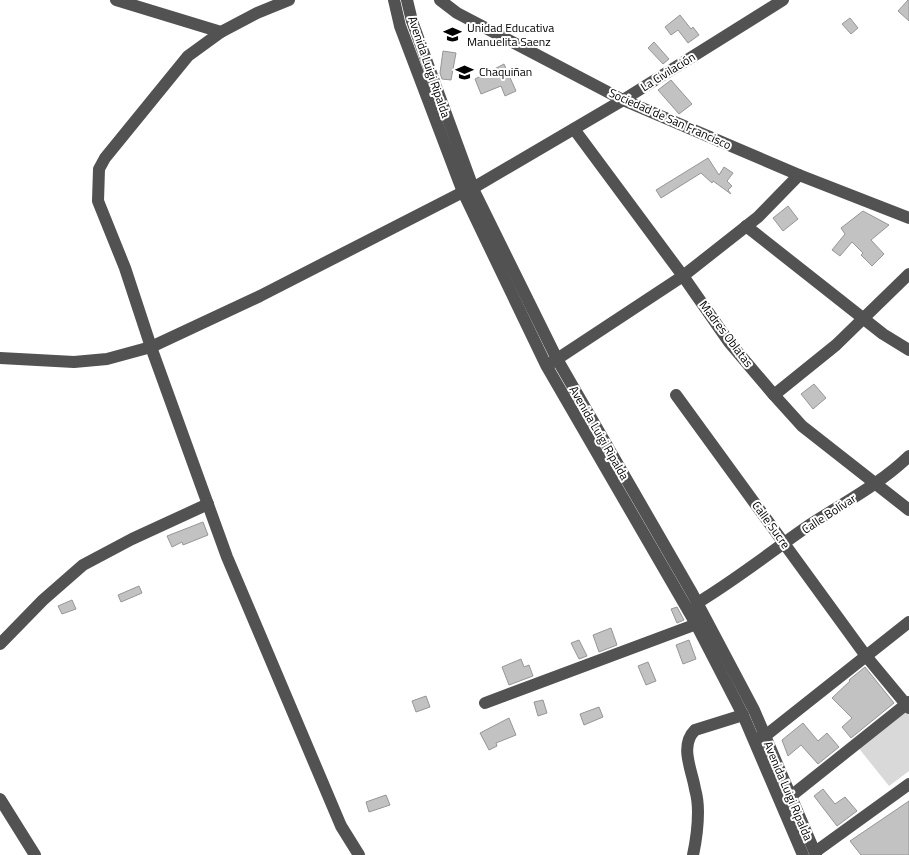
<svg xmlns="http://www.w3.org/2000/svg" width="909" height="855" font-family="'Titillium Web',sans-serif">
<rect width="100%" height="100%" fill="#fff"/>
<path fill="#d9d9d9" d="M 909,708 L 909,771 L 889,786 L 857,746 Z"/>
<g fill="#c2c2c2" stroke="#969696">
<path d="M 908,0 L 909,0 L 909,21 L 898,11 Z"/>
<path d="M 680,15 L 691,29 L 693,27 L 699,35 L 688,43 L 678,30 L 671,35 L 665,27 Z"/>
<path d="M 850,18 L 858,28 L 851,34 L 842,24 Z"/>
<path d="M 654,42 L 669,59 L 663,64 L 648,48 Z"/>
<path d="M 443,51 L 456,53 L 451,80 L 442,79 L 440,73 Z"/>
<path d="M 504,64 L 516,91 L 505,96 L 501,86 L 481,94 L 475,79 Z"/>
<path d="M 671,80 L 692,104 L 679,114 L 658,90 Z"/>
<path d="M 708,158 L 719,175 L 724,167 L 733,173 L 727,181 L 732,186 L 728,190 L 731,194 L 713,181 L 712,183 L 701,173 L 661,198 L 656,190 Z"/>
<path d="M 788,206 L 798,219 L 783,231 L 773,218 Z"/>
<path d="M 863,211 L 889,225 L 871,240 L 884,254 L 872,266 L 861,255 L 863,253 L 852,242 L 840,256 L 832,250 L 845,234 L 841,228 Z"/>
<path d="M 814,384 L 826,398 L 813,409 L 801,394 Z"/>
<path d="M 203,522 L 208,535 L 183,545 L 182,542 L 172,547 L 167,536 Z"/>
<path d="M 139,586 L 142,593 L 121,602 L 118,595 Z"/>
<path d="M 72,600 L 76,609 L 62,614 L 58,606 Z"/>
<path d="M 677,607 L 684,620 L 677,623 L 671,609 Z"/>
<path d="M 611,628 L 617,645 L 599,652 L 593,635 Z"/>
<path d="M 579,640 L 587,656 L 579,659 L 571,643 Z"/>
<path d="M 689,640 L 696,659 L 683,664 L 676,645 Z"/>
<path d="M 521,659 L 524,667 L 529,665 L 533,676 L 509,685 L 502,667 Z"/>
<path d="M 648,662 L 656,681 L 646,685 L 638,666 Z"/>
<path d="M 865,667 L 894,703 L 851,738 L 842,727 L 852,718 L 832,698 L 850,681 L 849,680 Z"/>
<path d="M 426,696 L 430,707 L 416,712 L 412,701 Z"/>
<path d="M 543,700 L 547,713 L 538,716 L 534,702 Z"/>
<path d="M 599,707 L 603,717 L 584,725 L 580,714 Z"/>
<path d="M 509,718 L 516,735 L 496,743 L 497,746 L 489,750 L 480,733 Z"/>
<path d="M 803,723 L 818,741 L 827,733 L 839,747 L 818,764 L 801,745 L 788,756 L 782,740 Z"/>
<path d="M 823,789 L 835,804 L 845,797 L 857,811 L 837,826 L 814,796 Z"/>
<path d="M 386,795 L 390,805 L 369,812 L 366,802 Z"/>
<path d="M 909,801 L 909,855 L 861,855 L 850,841 Z"/>
</g>
<g fill="none" stroke-linecap="round" stroke-linejoin="round">
<g stroke="#525252" stroke-width="12">
<path d="M 116,0 L 221,32"/>
<path d="M 289,0 L 257,13 L 221,32 L 188,56 L 105,158 L 99,169 L 98,201 L 125,268 L 151,347 L 227,557 L 341,826 L 359,855"/>
<path d="M 394,0 L 400,26 L 463,192 L 546,365 L 696,624 L 743,715 L 803,855"/>
<path d="M 407,0 L 412,21 L 475,193 L 557,359 L 692,593 L 754,710 L 816,855"/>
<path d="M 440,0 L 457,13 L 623,100 L 799,175 L 909,218"/>
<path d="M 574,129 L 683,276 L 729,342 L 774,395 L 802,426 L 909,510"/>
<path d="M 473,188 L 623,100 L 783,0"/>
<path d="M 746,226 L 883,334 L 909,350"/>
<path d="M 0,358 L 74,362 L 107,359 L 151,347 L 260,296 L 463,192"/>
<path d="M 551,363 L 683,276 L 758,217 L 799,175"/>
<path d="M 676,395 L 866,656 L 909,708"/>
<path d="M 774,395 L 836,345 L 909,274"/>
<path d="M 697,603 C 737,579 773,550 811,524 C 845,502 880,484 909,456"/>
<path d="M 0,644 L 43,600 L 83,565 L 132,539 L 208,504"/>
<path d="M 485,703 L 702,622"/>
<path d="M 757,739 L 765,736 L 909,622"/>
<path d="M 791,796 L 909,702"/>
<path d="M 0,799 L 35,855"/>
<path d="M 815,852 L 909,784"/>
<path d="M 693,855 C 696,841 698,827 698,812 C 698,805 697,796 695,789 C 692,770 679,746 695,730 L 743,715"/>
</g>
</g>
<defs>
<symbol id="school-bare" viewBox="-9 -9 18 18"><path d="M0-5L7-2L0 1L-7-2ZM-4 1L0 2.5L4 1V4Q0 6-4 4Z" fill="#000" stroke="#fff" stroke-width="2.5" paint-order="stroke"/></symbol>
</defs>
<g fill-rule="evenodd">
<use href="#school-bare" x="440" y="22" width="25" height="25"/>
<use href="#school-bare" x="452" y="60" width="25" height="25"/>
</g>
<g text-anchor="middle" stroke-width="4" stroke-linejoin="round" paint-order="stroke">
<g font-size="12" fill="#000" stroke="#fff" text-anchor="start">
<text x="467" y="32">Unidad Educativa<tspan x="467" dy="14">Manuelita Saenz</tspan></text>
<text x="479" y="76">Chaquiñan</text>
</g>
<g font-size="12" fill="#000" stroke="#fff">
<text transform="translate(429 67) rotate(71)" y="4">Avenida Luigi Ripalda</text>
<text transform="translate(668 72) rotate(-32)" y="4">La Civilación</text>
<text transform="translate(670 119) rotate(24)" y="4">Sociedad de San Francisco</text>
<text transform="translate(726 334) rotate(53)" y="4">Madres Oblatas</text>
<text transform="translate(599 433) rotate(60)" y="4">Avenida Luigi Ripalda</text>
<text transform="translate(829 514) rotate(-33)" y="4">Calle Bolívar</text>
<text transform="translate(771 525) rotate(54)" y="4">Calle Sucre</text>
<text transform="translate(788 791) rotate(67)" y="4">Avenida Luigi Ripalda</text>
</g>
</g>
</svg>
